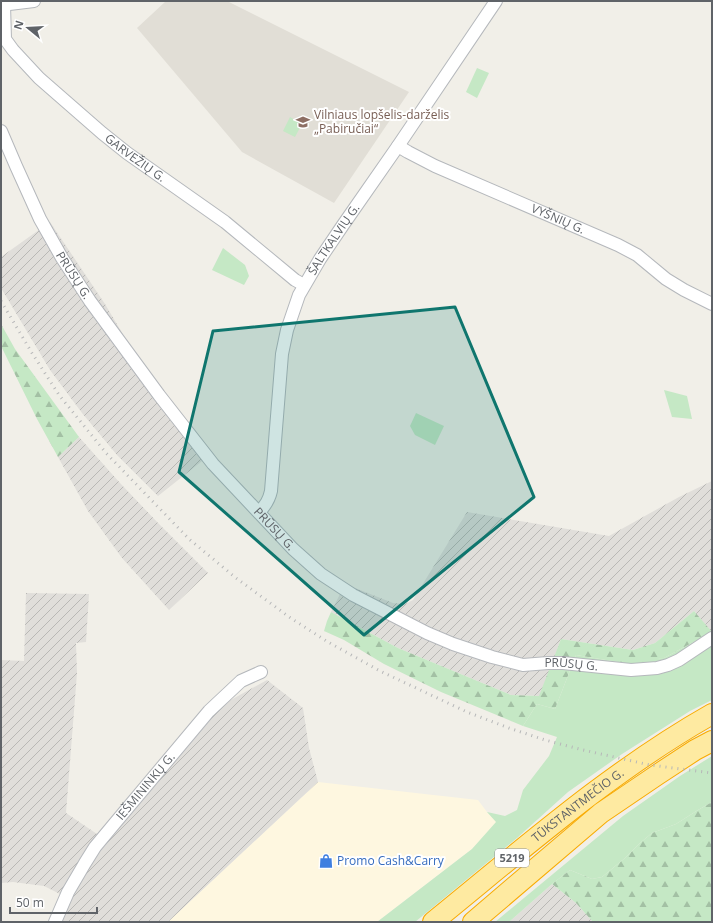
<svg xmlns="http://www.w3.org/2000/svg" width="713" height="923" font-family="'Open Sans',sans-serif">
<defs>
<pattern id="industrial-furrows" width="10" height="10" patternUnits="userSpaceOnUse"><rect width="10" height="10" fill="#e0deda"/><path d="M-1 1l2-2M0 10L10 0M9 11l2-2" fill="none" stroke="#b9b8b5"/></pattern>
<pattern id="forest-firs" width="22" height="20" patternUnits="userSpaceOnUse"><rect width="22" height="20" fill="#c5e8c5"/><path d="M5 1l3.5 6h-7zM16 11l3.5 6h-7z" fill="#a3c0a4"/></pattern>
</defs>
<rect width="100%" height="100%" fill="#f1efe8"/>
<path fill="#fef7e0" d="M 318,782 L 478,800 L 487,812 L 497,822 L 472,849 L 377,922 L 168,922 Z"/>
<g fill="url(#industrial-furrows)">
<path d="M 50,222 L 105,304 L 141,365 L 211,454 L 158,496 L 117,455 L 82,413 L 50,370 L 1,288 L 1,257 Z"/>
<path d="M 79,437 L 120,483 L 158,523 L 208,573 L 169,610 L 122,558 L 88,511 L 58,457 Z"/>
<path d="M 712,481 L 712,633 L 694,611 L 655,643 L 633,650 L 561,639 L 540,696 L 511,695 L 398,648 L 331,612 L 345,584 L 393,603 L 405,604 L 413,600 L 467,512 L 609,536 L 679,497 Z"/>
<path d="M 26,593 L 89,594 L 86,642 L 76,643 L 77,673 L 66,813 L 97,834 L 202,716 L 267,680 L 303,708 L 309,748 L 318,782 L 168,922 L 51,922 L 62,895 L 44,886 L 13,882 L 1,883 L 1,660 L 24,661 Z"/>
<path d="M 552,884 L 576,903 L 593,922 L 509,922 Z"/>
</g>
<path fill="#e1ded6" d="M 166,1 L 227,1 L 409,92 L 334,203 L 242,152 L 137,28 Z"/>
<g fill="#c5e8c5">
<path d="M 477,68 L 489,73 L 477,98 L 466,92 Z"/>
<path d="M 290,117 L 302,124 L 295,137 L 283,131 Z"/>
<path d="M 223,248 L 245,265 L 249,276 L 244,285 L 212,270 Z"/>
<path d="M 664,390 L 687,396 L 692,419 L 672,417 Z"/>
<path d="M 416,413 L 444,426 L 435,445 L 415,435 L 410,426 Z"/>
<path d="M 712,632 L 712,700 L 690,711 L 622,754 L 568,792 L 517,838 L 415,922 L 377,922 L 472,849 L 496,822 L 487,812 L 505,816 L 517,810 L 523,790 L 549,756 L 557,737 L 523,726 L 537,704 L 555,709 L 576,655 L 618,662 L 664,658 Z"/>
<path d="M 712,756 L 712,802 L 698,810 L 676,824 L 652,833 L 640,843 L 625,858 L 602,877 L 592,879 L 570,870 L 552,884 L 509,922 L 495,922 L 623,816 L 680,776 Z"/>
</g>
<g fill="url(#forest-firs)">
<path d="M 1,324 L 15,349 L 79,437 L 58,457 L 37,419 L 1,346 Z"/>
<path d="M 694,611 L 712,632 L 664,658 L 638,662 L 618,662 L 576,655 L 555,709 L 537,704 L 523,726 L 441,692 L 384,664 L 344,640 L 324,631 L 327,621 L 331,612 L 398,648 L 511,695 L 539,696 L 561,639 L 633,650 L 655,643 Z"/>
<path d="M 712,802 L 712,922 L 593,922 L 576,903 L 552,884 L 570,870 L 592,879 L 602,877 L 625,858 L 640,843 L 652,833 L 676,824 L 698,810 Z"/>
</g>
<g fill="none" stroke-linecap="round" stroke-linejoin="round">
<defs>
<g id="minor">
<path d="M 1,5 L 34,1"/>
<path id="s1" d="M 4,5 L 5,39 L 13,50 L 39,78 L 102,133 L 127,153 L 225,222 L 295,280 L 304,285"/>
<path id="s2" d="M 1,131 L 16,166 L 40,219 L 62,258 L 90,301 L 159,395 L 213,464 L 293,549 L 321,574 L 353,595 L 427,633 L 453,644 L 492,657 L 523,665 L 548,663 L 563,663 L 631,670 L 657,668 L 668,665 L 679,660 L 712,638"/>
<path id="s3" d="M 398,146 L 408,152 L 435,166 L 618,245 L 637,255 L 666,279 L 684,290 L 712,304"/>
<path id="s4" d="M 259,512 C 266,505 269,500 271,491 L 282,354 L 287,330 L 299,295 L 320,259 L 343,225 L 398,146 L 496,1"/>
<path id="s5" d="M 55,922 L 68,892 L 85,863 L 95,847 L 115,823 L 209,711 L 241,681 L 261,672"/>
</g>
<g id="trunk">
<path id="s6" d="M 433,922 C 523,849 611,771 712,714"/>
<path d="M 473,922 L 601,813 L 657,775 L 695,750 L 712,741"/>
</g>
</defs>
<use href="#minor" stroke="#b5b8bc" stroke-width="14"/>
<use href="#trunk" stroke="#f9ab00" stroke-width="22"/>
<use href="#minor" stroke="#fff" stroke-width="12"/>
<use href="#trunk" stroke="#feeaa1" stroke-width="20"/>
<path stroke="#b6b7b8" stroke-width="3" stroke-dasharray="1 5" stroke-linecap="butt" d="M 1,301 L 32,353 L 59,395 L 106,453 L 189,539 L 236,578 L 292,619 L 328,642 L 380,671 L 467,712 L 509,728 L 545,740 L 583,750 L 650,765 L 712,773"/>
</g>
<path fill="#0f766e" fill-opacity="0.2" stroke="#0f766e" stroke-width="3" stroke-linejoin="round" d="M 455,307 L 534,497 L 364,635 L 179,472 L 213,331 Z"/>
<defs>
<symbol id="school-bare" viewBox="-9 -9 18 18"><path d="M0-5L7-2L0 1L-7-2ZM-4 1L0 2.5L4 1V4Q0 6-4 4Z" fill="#8d6e63" stroke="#fff" stroke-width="2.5" paint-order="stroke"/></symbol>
<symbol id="shop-bare" viewBox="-9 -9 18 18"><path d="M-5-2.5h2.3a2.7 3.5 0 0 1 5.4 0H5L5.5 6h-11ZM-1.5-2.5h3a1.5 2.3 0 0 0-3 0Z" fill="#3f7fe0" stroke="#fff" stroke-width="2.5" paint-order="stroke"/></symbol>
</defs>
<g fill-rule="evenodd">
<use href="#school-bare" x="293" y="112" width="20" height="20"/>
<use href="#shop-bare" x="316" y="851" width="20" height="20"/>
</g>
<g text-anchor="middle" stroke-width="4" stroke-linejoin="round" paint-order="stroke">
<rect fill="#fff" stroke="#8f9295" stroke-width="1" x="495" y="849" width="34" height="18" rx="3"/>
<g font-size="11" font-weight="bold" fill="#5f6368">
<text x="512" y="862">5219</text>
</g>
<g font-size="12" fill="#785e54" stroke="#fff" text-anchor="start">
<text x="314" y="119">Vilniaus lopšelis-darželis<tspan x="314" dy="14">„Pabiručiai“</tspan></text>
</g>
<g font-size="12" fill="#5f6368" stroke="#fff">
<text dy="4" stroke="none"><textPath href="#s1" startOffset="211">GARVEŽIŲ G.</textPath></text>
<text dy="4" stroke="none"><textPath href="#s3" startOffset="176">VYŠNIŲ G.</textPath></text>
<text dy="4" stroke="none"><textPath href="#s4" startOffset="289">ŠALTKALVIŲ G.</textPath></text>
<text dy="4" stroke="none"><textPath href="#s2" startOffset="162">PRŪSŲ G.</textPath></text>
<text dy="4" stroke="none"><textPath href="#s2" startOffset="486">PRŪSŲ G.</textPath></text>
<text dy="4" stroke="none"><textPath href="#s2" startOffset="822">PRŪSŲ G.</textPath></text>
<text dy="4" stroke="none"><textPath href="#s5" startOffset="164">IEŠMININKŲ G.</textPath></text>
<text dy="4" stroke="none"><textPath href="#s6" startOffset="186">TŪKSTANTMEČIO G.</textPath></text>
</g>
<g font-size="12" fill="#366cbe" stroke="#fff" text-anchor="start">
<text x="337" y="865">Promo Cash&amp;Carry</text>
</g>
</g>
<rect width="713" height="923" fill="none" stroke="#5f6368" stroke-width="4"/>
<g transform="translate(28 28) rotate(288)" stroke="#ffffff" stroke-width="3" paint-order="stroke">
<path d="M0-3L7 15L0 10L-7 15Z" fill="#5f6368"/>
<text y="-6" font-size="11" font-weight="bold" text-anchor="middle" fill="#5f6368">N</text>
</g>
<path d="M10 907v6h87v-6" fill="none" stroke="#5f6368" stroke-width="2"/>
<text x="16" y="907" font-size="12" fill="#5f6368" stroke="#ffffff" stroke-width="3" paint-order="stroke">50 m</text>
</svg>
